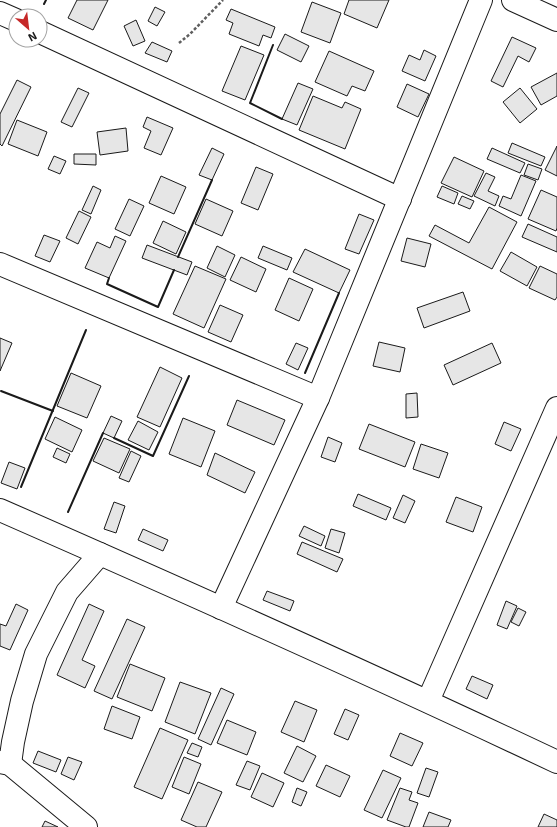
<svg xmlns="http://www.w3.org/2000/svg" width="557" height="827" font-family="'Exo 2',sans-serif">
<rect width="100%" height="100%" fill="#fff"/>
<g fill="#e6e6e6" stroke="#1a1a1a">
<path d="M 77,0 L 108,0 L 93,30 L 68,18 Z"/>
<path d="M 349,0 L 389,0 L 377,28 L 344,14 Z"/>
<path d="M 312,2 L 341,13 L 330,43 L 301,32 Z"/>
<path d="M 155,7 L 165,12 L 157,26 L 148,21 Z"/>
<path d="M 231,9 L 275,27 L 271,38 L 263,35 L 259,46 L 229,34 L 233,23 L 226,20 Z"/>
<path d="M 136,20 L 145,41 L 133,46 L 124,26 Z"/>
<path d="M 285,34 L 309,46 L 301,62 L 277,50 Z"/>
<path d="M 512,37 L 536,48 L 529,62 L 518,56 L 503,87 L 491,81 Z"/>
<path d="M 152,42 L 172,51 L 167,62 L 145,53 Z"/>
<path d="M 241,46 L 264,55 L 245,100 L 222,91 Z"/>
<path d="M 424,50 L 436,56 L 425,81 L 402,71 L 409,55 L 420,60 Z"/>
<path d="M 329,51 L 374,71 L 365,91 L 352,86 L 347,96 L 315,82 Z"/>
<path d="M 557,73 L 557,96 L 541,105 L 531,87 Z"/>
<path d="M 17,80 L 31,87 L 2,146 L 0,144 L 0,114 Z"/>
<path d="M 298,83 L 313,89 L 297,125 L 282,119 Z"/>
<path d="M 407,84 L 429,94 L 418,117 L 397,107 Z"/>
<path d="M 78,88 L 89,93 L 72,127 L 61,122 Z"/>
<path d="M 520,88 L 537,109 L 520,123 L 503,102 Z"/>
<path d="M 313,96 L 342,108 L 345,102 L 361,109 L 345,149 L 299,130 Z"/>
<path d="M 147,117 L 173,128 L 161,155 L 144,148 L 151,131 L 143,127 Z"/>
<path d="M 17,120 L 47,132 L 38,156 L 8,144 Z"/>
<path d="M 126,128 L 128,151 L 100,155 L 97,132 Z"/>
<path d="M 512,143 L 545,157 L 541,166 L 508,153 Z"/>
<path d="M 557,146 L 557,176 L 545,170 Z"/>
<path d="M 212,148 L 224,154 L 212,180 L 199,175 Z"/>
<path d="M 492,148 L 525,163 L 520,173 L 487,159 Z"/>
<path d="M 74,154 L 96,154 L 96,165 L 74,164 Z"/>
<path d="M 54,156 L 66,161 L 60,174 L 48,169 Z"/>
<path d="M 454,157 L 484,171 L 472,197 L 441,183 Z"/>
<path d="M 528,164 L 542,169 L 538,180 L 524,175 Z"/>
<path d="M 256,167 L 273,174 L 258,210 L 241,203 Z"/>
<path d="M 486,173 L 495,177 L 488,191 L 499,196 L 495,206 L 474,196 Z"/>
<path d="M 521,175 L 536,181 L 521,216 L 499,206 L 503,196 L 511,199 Z"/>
<path d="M 161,176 L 186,187 L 174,214 L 149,203 Z"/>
<path d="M 93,186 L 101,190 L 91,214 L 82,210 Z"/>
<path d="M 442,186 L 458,193 L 454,204 L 437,197 Z"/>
<path d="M 541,190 L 557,197 L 557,228 L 556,231 L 528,219 Z"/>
<path d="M 462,196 L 474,201 L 470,209 L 458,204 Z"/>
<path d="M 129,199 L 144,206 L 130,236 L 115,229 Z"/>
<path d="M 206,199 L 233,211 L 222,236 L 195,224 Z"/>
<path d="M 489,207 L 517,222 L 492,269 L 429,236 L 435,225 L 469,243 Z"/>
<path d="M 79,211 L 91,217 L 78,244 L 66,238 Z"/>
<path d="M 359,214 L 374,220 L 359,254 L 345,249 Z"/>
<path d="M 163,221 L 186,232 L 176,254 L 153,243 Z"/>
<path d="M 528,224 L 557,237 L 557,252 L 522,237 Z"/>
<path d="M 44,235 L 60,241 L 50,262 L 35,256 Z"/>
<path d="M 115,236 L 126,241 L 109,278 L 85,268 L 97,242 L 110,248 Z"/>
<path d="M 407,238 L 431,244 L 425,267 L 401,261 Z"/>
<path d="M 147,245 L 192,262 L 187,275 L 142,258 Z"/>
<path d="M 217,246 L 235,255 L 225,277 L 207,268 Z"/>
<path d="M 263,246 L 292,258 L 287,270 L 258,258 Z"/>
<path d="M 305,249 L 350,270 L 339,293 L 293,272 Z"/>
<path d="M 511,252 L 537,267 L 527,286 L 500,271 Z"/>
<path d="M 241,257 L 266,269 L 256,292 L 230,280 Z"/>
<path d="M 195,266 L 226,279 L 204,328 L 173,314 Z"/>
<path d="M 540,266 L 557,274 L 557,297 L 555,300 L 529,288 Z"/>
<path d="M 289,278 L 313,289 L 299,321 L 275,310 Z"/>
<path d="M 463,292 L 470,311 L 424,328 L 417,308 Z"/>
<path d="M 220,305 L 243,315 L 231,342 L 208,332 Z"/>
<path d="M 0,338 L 12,343 L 0,371 Z"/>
<path d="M 379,342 L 405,348 L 400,372 L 373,366 Z"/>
<path d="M 296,343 L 308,348 L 298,370 L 286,364 Z"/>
<path d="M 492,343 L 501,363 L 453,385 L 444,365 Z"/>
<path d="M 160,367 L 182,378 L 160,427 L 137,417 Z"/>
<path d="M 71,373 L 101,386 L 87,418 L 57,406 Z"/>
<path d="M 417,393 L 418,417 L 406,418 L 406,394 Z"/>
<path d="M 237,400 L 285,420 L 274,445 L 227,425 Z"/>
<path d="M 111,416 L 122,421 L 114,438 L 103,433 Z"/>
<path d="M 55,417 L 82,430 L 72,452 L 45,439 Z"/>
<path d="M 183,418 L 215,431 L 201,467 L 169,454 Z"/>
<path d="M 138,421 L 158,432 L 149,450 L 128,440 Z"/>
<path d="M 504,422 L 521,429 L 511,451 L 495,444 Z"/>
<path d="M 369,424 L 415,442 L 405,467 L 359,449 Z"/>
<path d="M 328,437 L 342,443 L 335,462 L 321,457 Z"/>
<path d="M 104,438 L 130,449 L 119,473 L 93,461 Z"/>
<path d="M 421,444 L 448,453 L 439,478 L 413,469 Z"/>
<path d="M 57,448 L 70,454 L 66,463 L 53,457 Z"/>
<path d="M 131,451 L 141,456 L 129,482 L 119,478 Z"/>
<path d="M 215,453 L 255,472 L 245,493 L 207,475 Z"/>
<path d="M 9,462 L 25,468 L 17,489 L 1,483 Z"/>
<path d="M 358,494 L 391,508 L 386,520 L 353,506 Z"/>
<path d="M 403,495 L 415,501 L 405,523 L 393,518 Z"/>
<path d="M 456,497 L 482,507 L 473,532 L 446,522 Z"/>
<path d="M 114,502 L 125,506 L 116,533 L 104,529 Z"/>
<path d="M 304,526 L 325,536 L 321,546 L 299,536 Z"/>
<path d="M 143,529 L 168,540 L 163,551 L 138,540 Z"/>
<path d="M 331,529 L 345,533 L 339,553 L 325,548 Z"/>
<path d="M 302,542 L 343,559 L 337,572 L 297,554 Z"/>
<path d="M 267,591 L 294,601 L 290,611 L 263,600 Z"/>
<path d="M 506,601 L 517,606 L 507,629 L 497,625 Z"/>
<path d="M 16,604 L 28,610 L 10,650 L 0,646 L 0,624 L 6,626 Z"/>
<path d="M 89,604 L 104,611 L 82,660 L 95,666 L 85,688 L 57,675 Z"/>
<path d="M 518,608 L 526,612 L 519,626 L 511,622 Z"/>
<path d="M 127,619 L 145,627 L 112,699 L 94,691 Z"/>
<path d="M 130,664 L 165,678 L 152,711 L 117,697 Z"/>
<path d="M 472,676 L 493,685 L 487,699 L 466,689 Z"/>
<path d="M 180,682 L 211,693 L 195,734 L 165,722 Z"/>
<path d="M 221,688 L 234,694 L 211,745 L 198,739 Z"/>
<path d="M 295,701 L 317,710 L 304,742 L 281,732 Z"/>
<path d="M 112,706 L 140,717 L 132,739 L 104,729 Z"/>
<path d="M 345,709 L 359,715 L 348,740 L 334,734 Z"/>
<path d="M 227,720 L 256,732 L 247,755 L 217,743 Z"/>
<path d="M 160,728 L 188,740 L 162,799 L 134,787 Z"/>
<path d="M 400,733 L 423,743 L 412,766 L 390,756 Z"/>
<path d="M 192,743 L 202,747 L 198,757 L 187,753 Z"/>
<path d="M 297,746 L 316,756 L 303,782 L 284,773 Z"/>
<path d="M 38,751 L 61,760 L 56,772 L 33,763 Z"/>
<path d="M 68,757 L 82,762 L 74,780 L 61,774 Z"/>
<path d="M 184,757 L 201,764 L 189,794 L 172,787 Z"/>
<path d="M 247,761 L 260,766 L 250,790 L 236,785 Z"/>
<path d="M 326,765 L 350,776 L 340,797 L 316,786 Z"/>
<path d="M 426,768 L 438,772 L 429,797 L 417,793 Z"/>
<path d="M 383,770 L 401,778 L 382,818 L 364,810 Z"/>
<path d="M 262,773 L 284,783 L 273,807 L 251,797 Z"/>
<path d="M 198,782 L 222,792 L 206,827 L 197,827 L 181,820 Z"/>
<path d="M 297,788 L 307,792 L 301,806 L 292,802 Z"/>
<path d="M 400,788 L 412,792 L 409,800 L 418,803 L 409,827 L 406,827 L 387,820 Z"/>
<path d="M 429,812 L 451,820 L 448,827 L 423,827 Z"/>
<path d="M 544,814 L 557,820 L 557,827 L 538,827 Z"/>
<path d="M 45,821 L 58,827 L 42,827 Z"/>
</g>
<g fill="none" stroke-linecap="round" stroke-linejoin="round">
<defs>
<g id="minor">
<path d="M 513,0 L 557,20"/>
<path d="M 0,13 L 16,20"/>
<path d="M 40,32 L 400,199"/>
<path d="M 0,264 L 318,398"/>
<path d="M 0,510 C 187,592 373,675 557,762"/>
<path d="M 221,608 L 318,398 L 481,0"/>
<path d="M 428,701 L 557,408"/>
<path d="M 0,762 L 10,764 L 86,827"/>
<path d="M 10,764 L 13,742 L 22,701 L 36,654 L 67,592 L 100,554"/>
</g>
</defs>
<use href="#minor" stroke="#1a1a1a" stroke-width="24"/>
<path stroke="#5f5f5f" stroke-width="2.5" stroke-dasharray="3 2" stroke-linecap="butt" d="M 179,43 L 190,34 L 223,0"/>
<use href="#minor" stroke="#fff" stroke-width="22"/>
<g stroke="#1a1a1a" stroke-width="2">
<path d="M 44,4 L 46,0"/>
<path d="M 273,45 L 250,103 L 282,119"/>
<path d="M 178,257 L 212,180"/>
<path d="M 109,278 L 107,284 L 158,307 L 174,270"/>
<path d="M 305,373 L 339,293"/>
<path d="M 1,391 L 53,411"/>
<path d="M 114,438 L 153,456 L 189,376"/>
<path d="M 21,487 L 86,330"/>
<path d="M 68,512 L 103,433"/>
</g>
</g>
<g transform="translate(28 28) rotate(152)"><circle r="19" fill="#ffffff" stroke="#a3a3a3"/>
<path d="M0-3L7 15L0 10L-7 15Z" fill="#c62828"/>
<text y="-6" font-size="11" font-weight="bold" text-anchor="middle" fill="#1a1a1a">N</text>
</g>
</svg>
